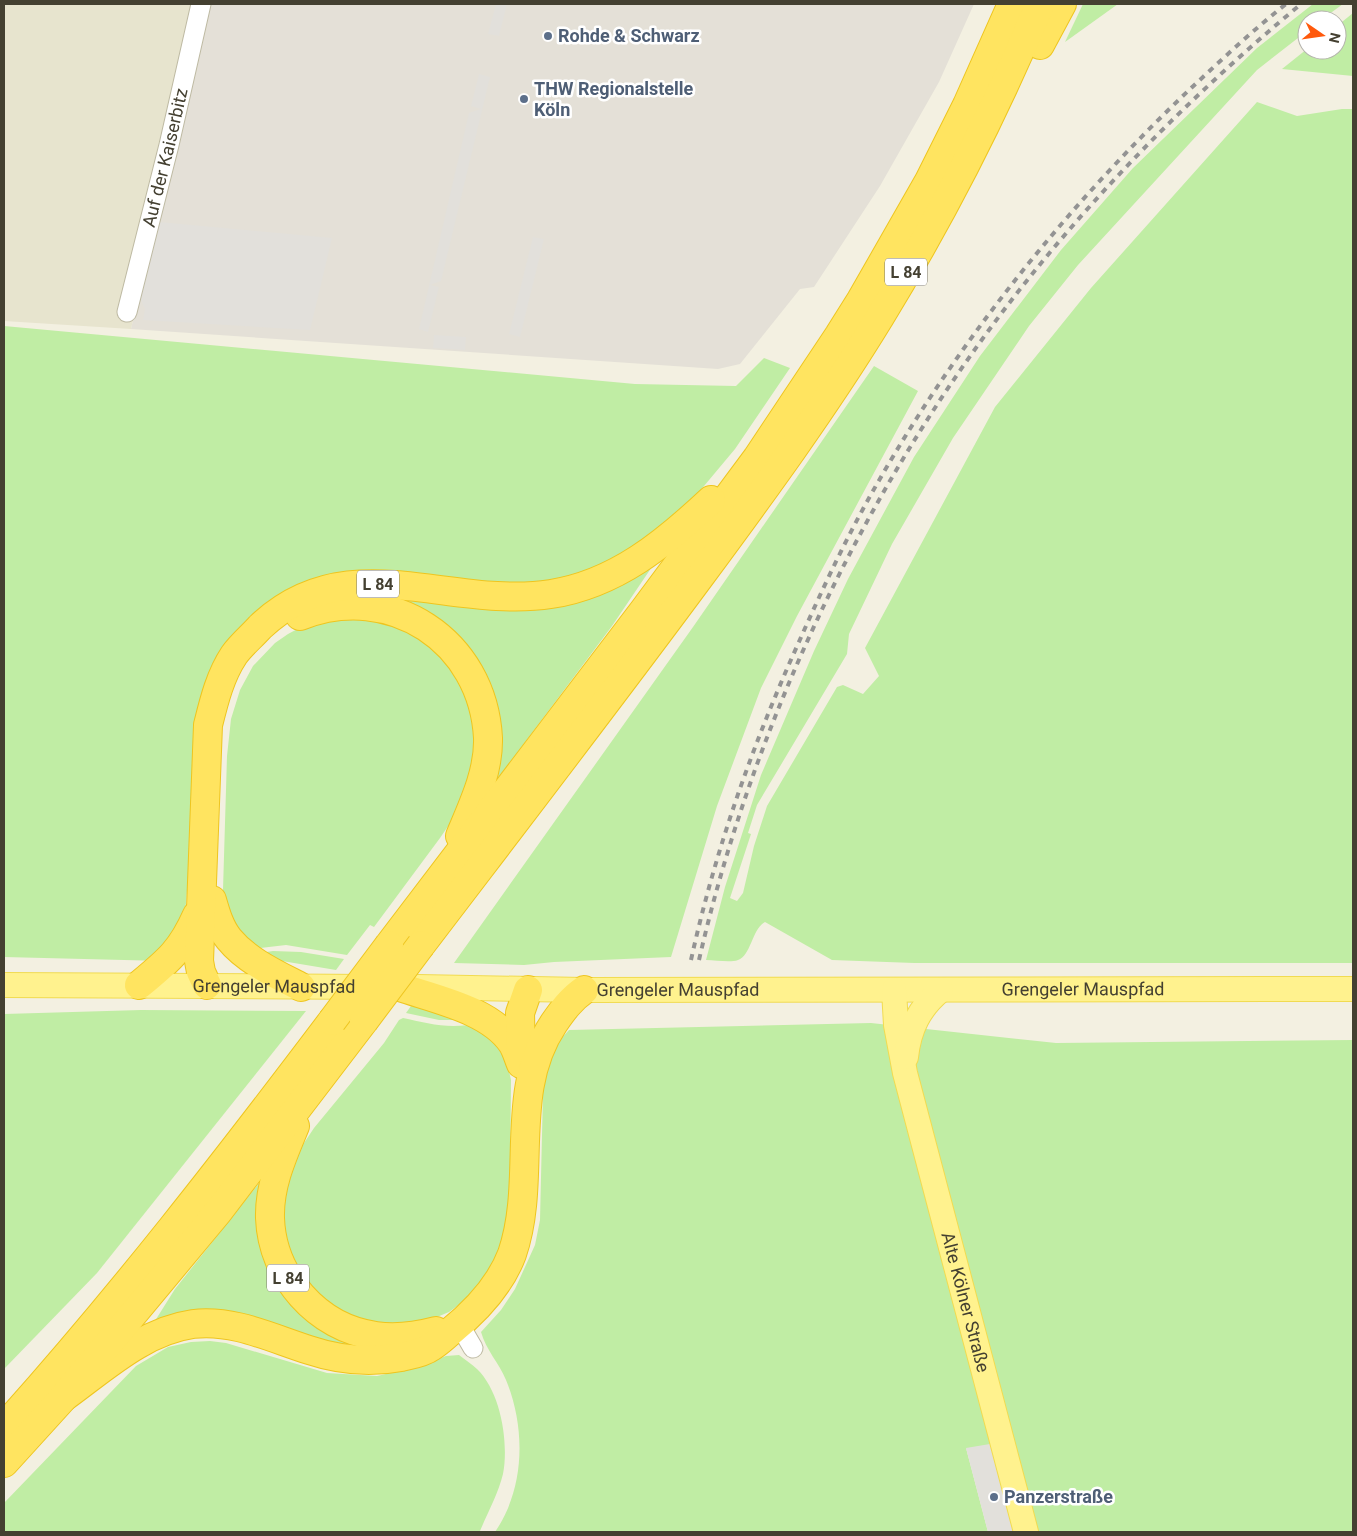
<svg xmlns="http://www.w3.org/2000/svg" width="1357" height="1536" font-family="Roboto,sans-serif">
<rect width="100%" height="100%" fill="#f3f0e1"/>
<path fill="#e7e4ce" d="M 4,4 L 207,4 L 131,329 L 4,321 Z"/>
<path fill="#e4e0d7" d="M 209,4 L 974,4 L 939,82 L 880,186 L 814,287 L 800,289 L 740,364 L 718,369 L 131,329 Z"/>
<g fill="#c0eda4">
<path d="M 1083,4 L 1118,4 L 1065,42 Z"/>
<path d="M 1313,4 L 1343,4 L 1321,20 L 1307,20 L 1307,31 L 1257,70 L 1078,265 L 1029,326 L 953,438 L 892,544 L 849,634 L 847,654 L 757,805 L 748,833 L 751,834 L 730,898 L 737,901 L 743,893 L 754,846 L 767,806 L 837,687 L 843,685 L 863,694 L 879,676 L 865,648 L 995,407 L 1091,288 L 1257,102 L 1297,116 L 1342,109 L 1353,109 L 1353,963 L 914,963 L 832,960 L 765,922 C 752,929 751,956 738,960 C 730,963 716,960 706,960 L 725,887 L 761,775 L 814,651 L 848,579 L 914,457 L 980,356 L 1061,250 L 1133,168 L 1257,48 Z"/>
<path d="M 1353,13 L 1353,76 L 1282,69 L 1307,49 L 1337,50 L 1337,26 Z"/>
<path d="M 4,326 L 635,384 L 736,386 L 764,358 L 790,368 L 735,449 L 694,498 L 661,529 L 604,566 L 555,582 L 281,597 L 199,726 L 186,904 L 164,961 L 4,957 Z"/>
<path d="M 874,366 L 918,391 L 797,616 L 761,688 L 717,806 L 671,957 L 554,962 L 524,965 L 454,963 L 693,627 Z"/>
<path d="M 662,552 L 612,626 L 484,797 L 489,709 L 407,610 L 337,591 L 479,602 Z"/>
<path d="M 349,616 L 398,625 L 438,649 L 468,693 L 476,747 L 470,781 L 453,819 L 440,838 L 374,927 L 370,925 L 347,955 L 286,945 L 251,949 C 235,929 227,915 223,890 L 227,756 L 231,719 L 240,690 L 253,666 L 275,643 L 288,634 L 305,625 Z"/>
<path d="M 273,951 L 301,952 L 344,959 L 336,970 L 276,960 L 260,953 Z"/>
<path d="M 411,1006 L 435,1010 L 462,1020 L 439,1020 L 406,1013 Z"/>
<path d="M 141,1010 L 306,1011 L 97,1273 L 4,1369 L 4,1014 Z"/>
<path d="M 403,1018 C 427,1023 454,1031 478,1022 C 494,1043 506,1053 511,1080 L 510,1193 L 507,1219 L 495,1265 L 479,1286 L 464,1301 L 449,1312 L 425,1322 L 369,1325 L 321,1300 L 288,1255 L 281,1202 L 298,1152 L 314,1128 L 384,1043 L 399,1020 Z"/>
<path d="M 871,1023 L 1056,1043 L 1353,1040 L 1353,1532 L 1018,1532 L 966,1448 L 988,1532 L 495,1532 C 525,1488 526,1429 506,1380 C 499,1363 486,1350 481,1332 L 501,1310 L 515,1289 L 535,1245 L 540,1220 L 543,1092 L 548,1053 L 569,1030 Z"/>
<path d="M 271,1168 L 283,1281 L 405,1352 L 153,1324 L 175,1289 Z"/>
<path d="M 210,1341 L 226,1343 L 327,1373 L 377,1376 L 417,1367 L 446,1356 L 459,1355 C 465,1360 472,1364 477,1369 C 501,1392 509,1443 503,1474 C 498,1494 488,1512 480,1531 L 478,1532 L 4,1532 L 4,1503 L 136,1366 L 168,1347 L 191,1342 Z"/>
</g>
<g fill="#e2e0db">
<path d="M 496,4 L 507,4 L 499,36 L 488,34 Z"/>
<path d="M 479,74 L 490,77 L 441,281 L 430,285 L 439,287 L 428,332 L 419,329 L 469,113 L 481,109 L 471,106 Z"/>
<path d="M 159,222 L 332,238 L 310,330 L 143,320 L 145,309 L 140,298 Z"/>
<path d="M 533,237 L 544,239 L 520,337 L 509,334 Z"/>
<path d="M 434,335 L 466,337 L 465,350 L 433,348 Z"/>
<path d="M 996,1443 L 1018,1532 L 988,1532 L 966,1448 Z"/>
</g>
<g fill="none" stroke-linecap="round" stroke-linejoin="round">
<defs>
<g id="minor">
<path id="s1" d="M 127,312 L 169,145 L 201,4"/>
<path d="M 459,1324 L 473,1348"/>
</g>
<g id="major">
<path id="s2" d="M 4,985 L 372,987"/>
<path id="s3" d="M 418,987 L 584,990 L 1353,989"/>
<path id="s4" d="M 894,990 L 896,1025 L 905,1073 L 1026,1532"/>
<path d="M 906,1057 C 909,1029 919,1008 941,990"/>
</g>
<g id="highway">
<path d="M 1040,45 L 1062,4"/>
<path d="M 300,616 C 391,580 483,641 488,738 C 489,772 473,805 460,836"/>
<path d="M 212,900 C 216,914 220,928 229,939 C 247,961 276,974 301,987"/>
<path d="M 389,945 L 644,610 L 757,458 L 839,335 L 861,300 L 929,181 L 967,105 L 1012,4"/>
<path d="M 421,945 C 514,823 608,701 699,578 C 762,493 825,407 880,317 C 941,217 995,112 1040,4"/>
<path d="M 139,985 C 168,961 181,951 197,915"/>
<path d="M 207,985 L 201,972 L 199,961 L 208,725 C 214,701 220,676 234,655 C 241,645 252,636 260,627 C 347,544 450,610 551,594 C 616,584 665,543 711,500"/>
<path d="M 400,987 C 435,999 490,1010 512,1043 C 516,1049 518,1057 521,1064"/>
<path d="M 521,1059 L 520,1013 L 528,990"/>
<path d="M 295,1126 C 283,1155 269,1185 270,1218 C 272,1276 317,1328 376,1336 C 396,1339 417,1336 436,1331"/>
<path d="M 64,1397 C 103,1369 143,1331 193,1324 C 233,1319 271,1338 309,1350 C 339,1360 370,1363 401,1357 C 410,1355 423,1353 431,1347 C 438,1343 444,1337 450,1332 C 476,1311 500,1286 512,1254 C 538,1178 507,1092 554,1023 C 563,1010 571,999 584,990"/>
<path d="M 4,1427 C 120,1298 227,1160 332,1021"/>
<path d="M 4,1463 L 64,1397 L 218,1212 L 364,1021"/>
</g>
</defs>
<use href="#minor" stroke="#bebaa3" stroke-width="21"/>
<use href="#major" stroke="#f1db51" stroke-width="26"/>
<use href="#highway" stroke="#eec51f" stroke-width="30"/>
<use href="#minor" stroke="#fff" stroke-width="19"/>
<use href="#major" stroke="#fff28e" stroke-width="24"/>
<use href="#highway" stroke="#ffe460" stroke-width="28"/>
<g stroke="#939393" stroke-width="4" stroke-dasharray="6 6" stroke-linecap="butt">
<path d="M 691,960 C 715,851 752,746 798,644 C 818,599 839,553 863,509 C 947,355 1060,213 1187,92 C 1219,62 1252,31 1286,4"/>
<path d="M 699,960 C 754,719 871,476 1025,283 C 1107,180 1200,88 1301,4"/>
</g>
<defs>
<g id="highway-bridge">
<path d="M 332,1021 L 389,945"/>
<path d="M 364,1021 L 421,945"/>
</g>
</defs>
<use href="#highway-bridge" stroke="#eec51f" stroke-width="30" stroke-linecap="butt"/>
<use href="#highway-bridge" stroke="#ffe460" stroke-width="28"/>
</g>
<g fill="#5c6f8a" stroke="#fff" stroke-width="2">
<circle cx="548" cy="36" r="5"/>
<circle cx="524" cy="99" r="5"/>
<circle cx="994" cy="1497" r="5"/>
</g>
<g text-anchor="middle" stroke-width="5" stroke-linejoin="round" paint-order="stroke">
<g fill="#fff" stroke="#7c796f" stroke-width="1">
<rect x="885" y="258.5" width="42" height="27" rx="4"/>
<rect x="357" y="570.5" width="42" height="27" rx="4"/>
<rect x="267" y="1264.5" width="42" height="27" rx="4"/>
</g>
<g font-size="16" font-weight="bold" fill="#444031">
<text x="906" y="278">L 84</text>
<text x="378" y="590">L 84</text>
<text x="288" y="1284">L 84</text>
</g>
<g font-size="18" font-weight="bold" fill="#4e5e75" stroke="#fff" text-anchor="start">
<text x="558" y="42">Rohde &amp; Schwarz</text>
<text x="534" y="95">THW Regionalstelle<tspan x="534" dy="21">Köln</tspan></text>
<text x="1004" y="1503">Panzerstraße</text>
</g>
<g font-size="18" fill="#444031" stroke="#fff">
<text dy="6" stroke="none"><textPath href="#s1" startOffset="159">Auf der Kaiserbitz</textPath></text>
<text dy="6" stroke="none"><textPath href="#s2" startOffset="270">Grengeler Mauspfad</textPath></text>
<text dy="6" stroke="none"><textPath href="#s3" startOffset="260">Grengeler Mauspfad</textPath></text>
<text dy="6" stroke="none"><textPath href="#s3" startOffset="665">Grengeler Mauspfad</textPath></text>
<text dy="6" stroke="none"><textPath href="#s4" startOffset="321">Alte Kölner Straße</textPath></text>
</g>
</g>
<rect width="1357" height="1536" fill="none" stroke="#444031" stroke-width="10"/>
<g transform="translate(1322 35) rotate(103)"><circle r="24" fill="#ffffff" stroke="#b4b3ad"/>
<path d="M0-4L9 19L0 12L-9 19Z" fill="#ff590c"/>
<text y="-8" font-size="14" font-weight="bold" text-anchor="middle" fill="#444031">N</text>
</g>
</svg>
